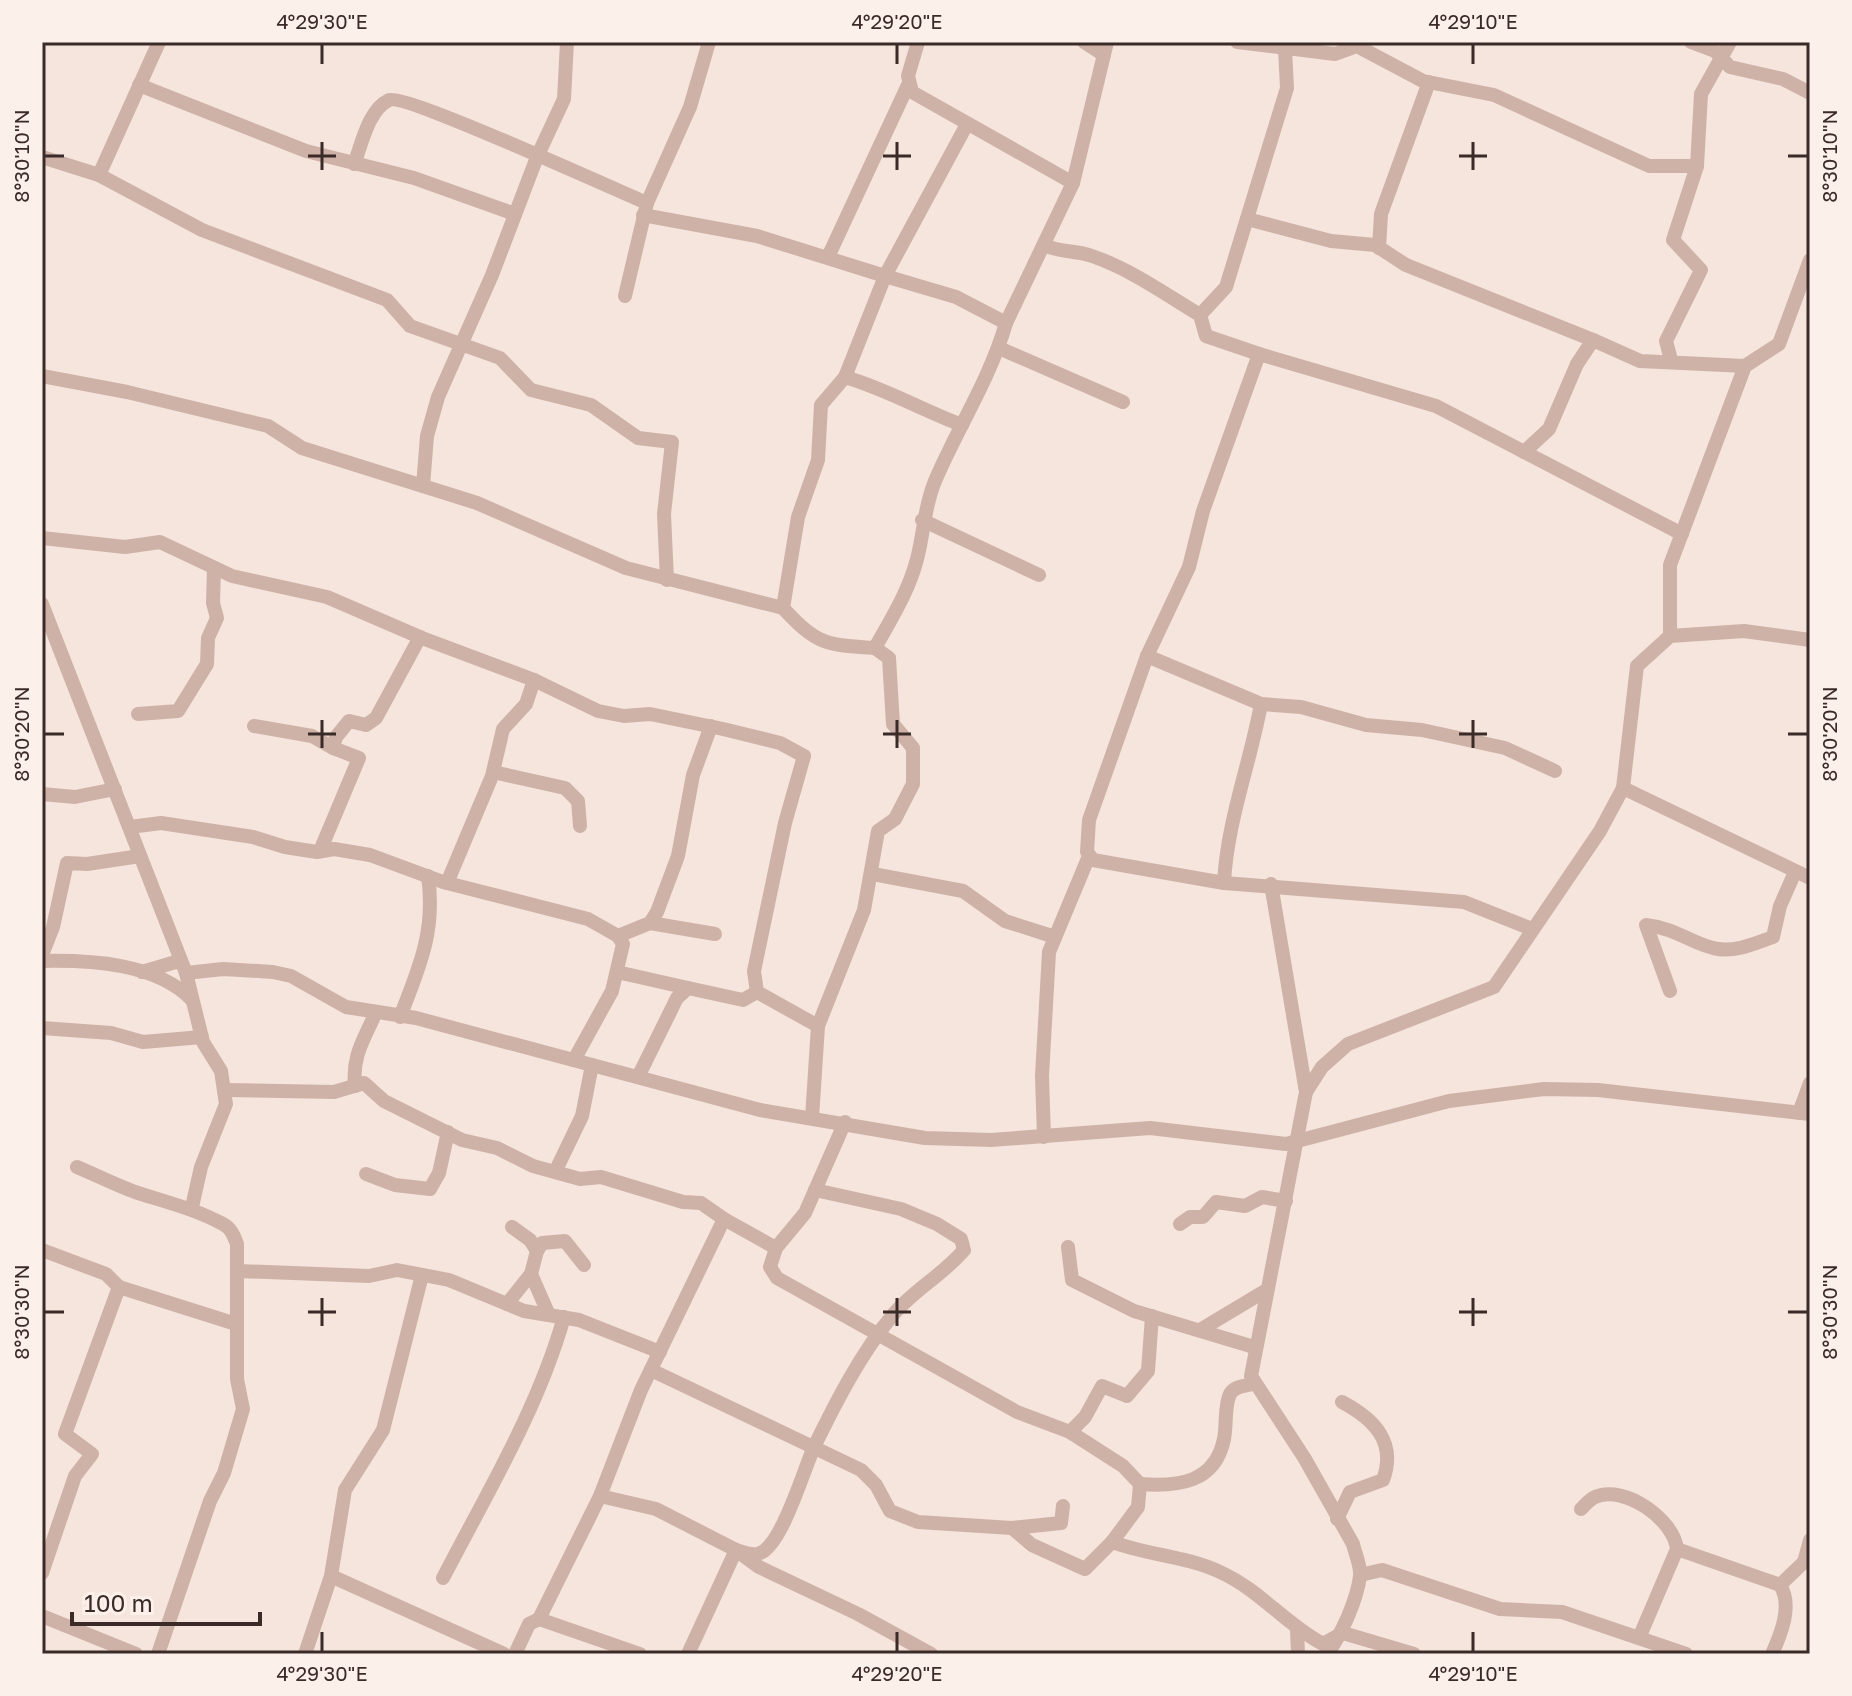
<svg xmlns="http://www.w3.org/2000/svg" width="1852" height="1696" font-family="'Golos Text',sans-serif">
<rect width="100%" height="100%" fill="#f5e5dd"/>
<g fill="none" stroke-linecap="round" stroke-linejoin="round">
<g stroke="#cfb2a7" stroke-width="14">
<path d="M 918,42 L 908,76 L 912,92 L 1073,183"/>
<path d="M 1084,42 L 1104,55"/>
<path d="M 1237,42 L 1335,54 L 1357,46 L 1423,81 L 1494,95 L 1649,166 L 1697,166"/>
<path d="M 1691,42 L 1715,51 L 1730,67 L 1783,79 L 1810,93"/>
<path d="M 139,85 L 306,151 L 414,178 L 515,214"/>
<path d="M 966,126 L 885,276 L 956,297 L 1006,323 L 1073,183 L 1107,42"/>
<path d="M 42,157 L 99,175 L 202,230 L 387,300 L 410,326 L 500,358 L 531,390 L 591,405 L 638,438 L 672,442 L 664,514 L 667,580"/>
<path d="M 354,164 C 362,144 368,110 389,100 C 404,93 616,190 647,203 L 625,296"/>
<path d="M 99,175 L 159,42"/>
<path d="M 647,203 L 690,107 L 709,42"/>
<path d="M 643,215 L 757,236 L 885,276 L 845,377"/>
<path d="M 1247,219 L 1331,241 L 1375,245 L 1406,265 L 1593,340"/>
<path d="M 1044,245 C 1061,253 1075,250 1092,256 C 1130,269 1165,294 1200,315 L 1206,336 L 1259,354"/>
<path d="M 1379,248 L 1381,214 L 1429,82"/>
<path d="M 828,257 L 908,85"/>
<path d="M 1200,315 L 1226,287 L 1287,88 L 1285,49"/>
<path d="M 999,348 L 1123,402"/>
<path d="M 1671,360 L 1666,341 L 1701,270 L 1673,240 L 1697,166 L 1701,94 L 1730,42"/>
<path d="M 42,376 L 127,392 L 268,426 L 302,448 L 477,503 L 626,568 L 783,608 L 798,517 L 818,460 L 821,405 L 845,377 C 886,389 922,410 962,425"/>
<path d="M 1524,452 L 1549,429 L 1577,364 L 1593,340 L 1640,361 L 1745,366"/>
<path d="M 423,486 L 427,436 L 438,397 L 492,275 L 537,157 L 564,99 L 567,42"/>
<path d="M 922,520 L 1039,575"/>
<path d="M 42,538 L 125,547 L 160,542 L 232,576 L 327,597 L 422,638 L 534,680 L 598,711 L 624,716 L 650,714 L 723,729 L 780,743 L 804,756 L 785,823 L 754,971 L 757,992 L 818,1026 L 812,1118"/>
<path d="M 42,604 L 186,973 L 203,1042 L 221,1071 L 226,1104 L 201,1167 L 192,1207"/>
<path d="M 783,608 C 817,645 826,645 875,648 C 891,619 909,591 917,559 C 924,533 924,507 935,481 C 958,427 990,379 1006,323"/>
<path d="M 1670,636 L 1670,565 L 1745,366 L 1779,344 L 1810,260"/>
<path d="M 1147,656 L 1261,704 L 1301,707 L 1366,725 L 1422,730 L 1505,748 L 1555,771"/>
<path d="M 138,714 L 178,711 L 207,664 L 208,638 L 217,618 L 213,603 L 214,568"/>
<path d="M 254,726 L 312,736 L 333,748"/>
<path d="M 493,772 L 565,788 L 578,801 L 580,826"/>
<path d="M 1623,788 L 1810,878"/>
<path d="M 42,794 L 75,797 L 115,789"/>
<path d="M 130,827 L 161,823 L 253,837 L 285,847 L 317,852 L 334,849 L 370,855 L 443,882 L 588,919 L 618,936 L 623,944 L 612,991 L 574,1060"/>
<path d="M 320,851 L 359,758 L 333,748 L 336,737 L 349,721 L 366,725 L 376,718 L 420,637"/>
<path d="M 873,874 L 963,891 L 1005,921 L 1055,937"/>
<path d="M 447,883 L 492,776 L 503,729 L 526,704 L 534,680"/>
<path d="M 1224,883 C 1227,822 1250,764 1261,704"/>
<path d="M 1271,884 L 1306,1092 L 1251,1376 L 1305,1459 L 1353,1544 C 1355,1553 1361,1566 1360,1576 C 1357,1600 1341,1636 1327,1654"/>
<path d="M 650,923 L 715,934"/>
<path d="M 1532,929 L 1464,902 L 1224,883 L 1093,860 L 1087,852 L 1089,820 L 1147,656 L 1189,567 L 1203,511 L 1259,354 L 1436,406 L 1682,534"/>
<path d="M 618,936 L 650,923 L 657,912 L 678,856 L 693,775 L 711,726"/>
<path d="M 42,955 L 53,927 L 67,863 L 87,864 L 140,856"/>
<path d="M 42,961 C 90,960 157,963 192,1000"/>
<path d="M 142,972 L 179,961"/>
<path d="M 617,972 L 688,988"/>
<path d="M 186,973 L 223,969 L 273,972 L 291,976 L 346,1007 L 416,1018 L 760,1110 L 925,1138 L 991,1140 L 1150,1128 L 1286,1144 L 1449,1101 L 1544,1089 L 1598,1090 L 1810,1114"/>
<path d="M 1670,991 L 1646,925 C 1677,928 1695,946 1718,949 C 1736,952 1756,943 1773,937 L 1780,906 L 1795,872"/>
<path d="M 400,1017 C 419,968 436,931 428,876"/>
<path d="M 818,1026 L 864,910 L 878,831 L 895,819 L 913,784 L 913,748 L 893,724 L 889,658 L 875,648"/>
<path d="M 42,1028 L 111,1033 L 143,1042 L 202,1037"/>
<path d="M 638,1077 L 677,998 L 688,988 L 743,1000 L 757,992"/>
<path d="M 355,1086 C 352,1055 364,1040 375,1014"/>
<path d="M 224,1090 L 334,1092 L 364,1083 L 384,1101 L 462,1140 L 497,1148 L 533,1166 L 580,1179 L 601,1177 L 683,1202 L 701,1203 L 724,1219"/>
<path d="M 1306,1092 L 1322,1067 L 1348,1044 L 1494,987 L 1600,831 L 1623,788 L 1637,666 L 1670,636 L 1744,631 L 1810,640"/>
<path d="M 1799,1113 L 1810,1083"/>
<path d="M 845,1122 L 805,1213 L 776,1248 L 770,1267 L 777,1278 L 1017,1412 L 1070,1432 L 1123,1466 L 1140,1484 L 1138,1507 L 1112,1542 C 1147,1555 1186,1556 1220,1572 C 1260,1590 1285,1624 1323,1644 L 1343,1633 L 1414,1654"/>
<path d="M 1044,1137 L 1042,1076 L 1049,952 L 1089,856"/>
<path d="M 77,1167 C 96,1175 116,1185 135,1192 C 166,1202 195,1209 223,1224 C 231,1228 234,1236 237,1244 L 237,1379 L 243,1409 L 224,1473 L 210,1501 L 158,1654"/>
<path d="M 556,1170 L 582,1116 L 592,1065"/>
<path d="M 366,1174 L 395,1185 L 430,1189 L 439,1173 L 448,1132"/>
<path d="M 1180,1224 L 1190,1217 L 1203,1217 L 1216,1202 L 1245,1206 L 1262,1197 L 1286,1201"/>
<path d="M 512,1227 L 530,1240 L 537,1251 L 531,1274"/>
<path d="M 1068,1247 L 1072,1280 L 1134,1311 L 1254,1347"/>
<path d="M 42,1250 L 106,1274 L 119,1287 L 65,1434 L 92,1454 L 75,1476 L 42,1573"/>
<path d="M 537,1251 L 542,1243 L 565,1241 L 584,1265"/>
<path d="M 238,1271 L 369,1276 L 397,1270 L 449,1280 L 524,1311 L 579,1320 L 660,1352"/>
<path d="M 119,1287 L 236,1324"/>
<path d="M 507,1304 L 531,1274 L 549,1315"/>
<path d="M 1200,1330 L 1265,1291"/>
<path d="M 651,1370 L 861,1470 L 876,1485 L 890,1511 L 918,1522 L 1012,1528 L 1032,1545 L 1085,1569 L 1112,1542"/>
<path d="M 1070,1432 L 1085,1417 L 1102,1386 L 1127,1396 L 1148,1371 L 1152,1316"/>
<path d="M 1140,1484 C 1178,1487 1215,1483 1224,1439 C 1227,1425 1224,1406 1230,1394 C 1234,1386 1245,1386 1253,1384"/>
<path d="M 600,1496 L 656,1509 L 736,1550 L 759,1567 L 858,1614 L 931,1654"/>
<path d="M 1581,1509 C 1585,1505 1590,1499 1595,1497 C 1625,1484 1674,1520 1677,1549 L 1639,1638"/>
<path d="M 1337,1519 L 1350,1492 L 1383,1480 C 1397,1442 1374,1419 1342,1402"/>
<path d="M 1012,1528 L 1061,1523 L 1063,1506"/>
<path d="M 1677,1549 L 1780,1585 C 1793,1605 1781,1634 1772,1654"/>
<path d="M 1360,1575 L 1382,1570 L 1500,1609 L 1562,1612 L 1686,1654"/>
<path d="M 331,1576 L 504,1654"/>
<path d="M 443,1578 C 487,1493 538,1409 564,1317"/>
<path d="M 1780,1585 L 1804,1562 L 1810,1540"/>
<path d="M 42,1616 L 136,1654"/>
<path d="M 539,1619 L 600,1496 L 641,1390 L 724,1219 L 776,1248"/>
<path d="M 1297,1630 L 1298,1654"/>
<path d="M 305,1654 L 331,1576 L 345,1490 L 383,1430 L 422,1275"/>
<path d="M 515,1654 L 529,1624 L 539,1619 L 640,1654"/>
<path d="M 688,1654 L 736,1550 C 744,1552 752,1557 760,1553 C 782,1545 804,1469 814,1447 C 836,1402 861,1353 892,1316 C 912,1291 943,1275 964,1250 L 961,1239 L 937,1224 L 901,1209 L 815,1190"/>
</g>
</g>
<path fill="none" stroke="#3b2b28" stroke-width="3" d="M 322,44 L 322,64M 897,44 L 897,64M 1473,44 L 1473,64M 322,142 L 322,170M 897,142 L 897,170M 1473,142 L 1473,170M 44,156 L 64,156M 308,156 L 336,156M 883,156 L 911,156M 1459,156 L 1487,156M 1788,156 L 1808,156M 322,720 L 322,748M 897,720 L 897,748M 1473,720 L 1473,748M 44,734 L 64,734M 308,734 L 336,734M 883,734 L 911,734M 1459,734 L 1487,734M 1788,734 L 1808,734M 322,1298 L 322,1326M 897,1298 L 897,1326M 1473,1298 L 1473,1326M 44,1312 L 64,1312M 308,1312 L 336,1312M 883,1312 L 911,1312M 1459,1312 L 1487,1312M 1788,1312 L 1808,1312M 322,1632 L 322,1652M 897,1632 L 897,1652M 1473,1632 L 1473,1652"/>
<rect width="1852" height="1696" fill="none" stroke="#fcf0ea" stroke-width="88"/>
<path d="M72 1612v12h188v-12" fill="none" stroke="#3b2b28" stroke-width="4"/>
<text x="84" y="1612" font-size="24" fill="#3b2b28" stroke="#fcf0ea" stroke-width="6" paint-order="stroke">100 m</text>
<rect x="44" y="44" width="1764" height="1608" fill="none" stroke="#3b2b28" stroke-width="3"/>
<g font-size="20" text-anchor="middle" fill="#3b2b28">
<text x="322" y="29">4°29'30"E</text>
<text x="897" y="29">4°29'20"E</text>
<text x="1473" y="29">4°29'10"E</text>
<text transform="translate(1830 156) rotate(-90)" y="7">8°30'10"N</text>
<text transform="translate(22 156) rotate(-90)" y="7">8°30'10"N</text>
<text transform="translate(1830 734) rotate(-90)" y="7">8°30'20"N</text>
<text transform="translate(22 734) rotate(-90)" y="7">8°30'20"N</text>
<text transform="translate(1830 1312) rotate(-90)" y="7">8°30'30"N</text>
<text transform="translate(22 1312) rotate(-90)" y="7">8°30'30"N</text>
<text x="322" y="1681">4°29'30"E</text>
<text x="897" y="1681">4°29'20"E</text>
<text x="1473" y="1681">4°29'10"E</text>
</g>
</svg>
